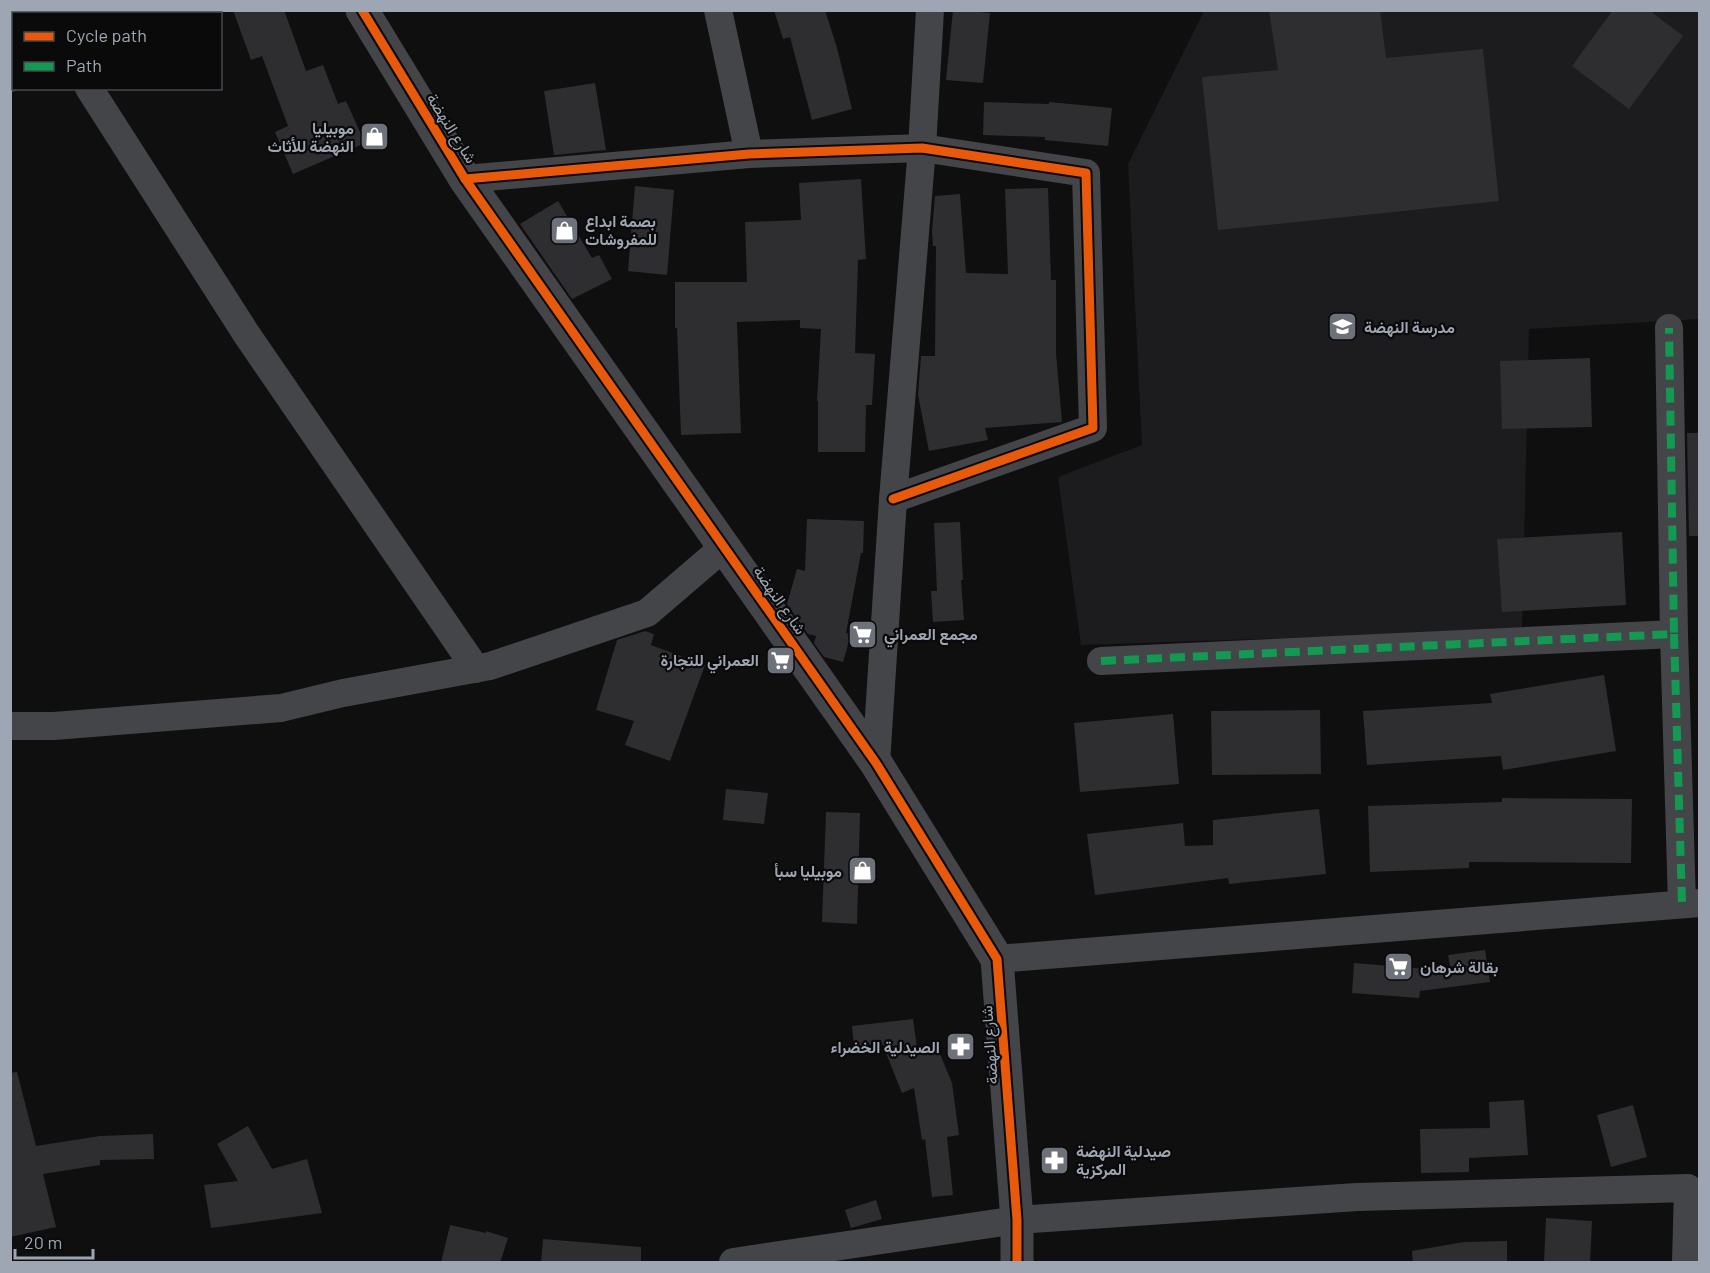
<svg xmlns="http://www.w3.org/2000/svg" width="1710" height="1273" font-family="Barlow,Vazirmatn,sans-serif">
<rect width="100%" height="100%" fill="#0f0f10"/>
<path fill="#1c1c1e" d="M 1204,11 L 1699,11 L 1699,319 L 1529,329 L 1522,630 L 1081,645 L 1058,477 L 1142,445 L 1128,164 Z"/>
<g fill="#2e2e31">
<path d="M 233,10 L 284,10 L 306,71 L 323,65 L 338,104 L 346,101 L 365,143 L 293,174 L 275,132 L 288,126 L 262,56 L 251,60 Z"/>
<path d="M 774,10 L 825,10 L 837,48 L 852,109 L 812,120 L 790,37 L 783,39 Z"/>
<path d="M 953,10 L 990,13 L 983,83 L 946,80 Z"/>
<path d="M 1269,10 L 1380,10 L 1386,58 L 1483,49 L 1499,201 L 1218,230 L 1202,77 L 1278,70 Z"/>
<path d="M 1613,10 L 1649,10 L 1683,36 L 1629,109 L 1572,66 Z"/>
<path d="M 595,83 L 606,150 L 554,155 L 544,91 Z"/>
<path d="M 984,102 L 1049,104 L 1049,102 L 1112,108 L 1108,146 L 1045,140 L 1045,137 L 983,135 Z"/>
<path d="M 861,179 L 866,259 L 858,260 L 855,353 L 875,354 L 872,405 L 866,405 L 865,452 L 818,452 L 818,401 L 817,401 L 821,329 L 800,328 L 800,320 L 737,322 L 741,433 L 681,435 L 677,328 L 675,328 L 675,282 L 747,282 L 745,222 L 801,220 L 799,183 Z"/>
<path d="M 635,186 L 674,190 L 667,275 L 628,271 Z"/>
<path d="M 1048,188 L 1051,280 L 1056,280 L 1056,353 L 1062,422 L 985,428 L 988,440 L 929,451 L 918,395 L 921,356 L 935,356 L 936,246 L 933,246 L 932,231 L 935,196 L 960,194 L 966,273 L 1008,274 L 1005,189 Z"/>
<path d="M 558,201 L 592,258 L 599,255 L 612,279 L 572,299 L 520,224 Z"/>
<path d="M 1590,358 L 1592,427 L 1502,429 L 1500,361 Z"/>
<path d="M 1687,433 L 1700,433 L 1700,536 L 1689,536 Z"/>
<path d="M 807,519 L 864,521 L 863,553 L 861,553 L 846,633 L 851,634 L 843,662 L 824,657 L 814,643 L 816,636 L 808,634 L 787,604 L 797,569 L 805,571 Z"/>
<path d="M 960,522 L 963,580 L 961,580 L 964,620 L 933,622 L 931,591 L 937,591 L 934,523 Z"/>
<path d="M 1622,532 L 1626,605 L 1502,612 L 1497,539 Z"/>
<path d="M 645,631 L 654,634 L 651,645 L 705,665 L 670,761 L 625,745 L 634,721 L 596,710 L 617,640 Z"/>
<path d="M 1604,675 L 1616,751 L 1503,770 L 1501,756 L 1367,765 L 1363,711 L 1492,703 L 1490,694 Z"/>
<path d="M 1320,710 L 1321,774 L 1212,775 L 1211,711 Z"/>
<path d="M 1173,714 L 1179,784 L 1080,792 L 1074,723 Z"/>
<path d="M 726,789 L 768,793 L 764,824 L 723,820 Z"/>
<path d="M 1502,798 L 1632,799 L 1631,863 L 1469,862 L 1469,868 L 1370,872 L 1368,806 L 1502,802 Z"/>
<path d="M 1319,809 L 1326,874 L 1229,884 L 1228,878 L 1095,895 L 1087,834 L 1183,823 L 1185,846 L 1213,845 L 1213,820 Z"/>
<path d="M 826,812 L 860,813 L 857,924 L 822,922 Z"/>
<path d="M 1485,950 L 1490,982 L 1420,991 L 1419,998 L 1352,993 L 1354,963 L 1451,971 L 1448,955 Z"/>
<path d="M 913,1019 L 918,1055 L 937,1047 L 952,1083 L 959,1135 L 947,1137 L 953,1195 L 932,1197 L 925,1139 L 922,1140 L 914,1088 L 902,1093 L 882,1043 L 854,1046 L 852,1026 Z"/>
<path d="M 17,1072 L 36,1146 L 100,1136 L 153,1134 L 154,1159 L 100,1160 L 100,1165 L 43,1174 L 56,1227 L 10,1237 L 10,1073 Z"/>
<path d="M 1524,1100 L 1528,1155 L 1469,1158 L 1469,1172 L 1421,1173 L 1420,1129 L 1490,1128 L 1489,1102 Z"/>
<path d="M 1633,1105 L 1647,1157 L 1611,1167 L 1597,1115 Z"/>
<path d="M 248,1126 L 272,1169 L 307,1159 L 322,1213 L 211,1228 L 204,1185 L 238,1181 L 217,1144 Z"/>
<path d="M 876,1200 L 882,1219 L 851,1228 L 845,1210 Z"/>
<path d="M 1546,1218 L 1592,1221 L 1590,1263 L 1544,1262 Z"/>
<path d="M 450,1225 L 486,1233 L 486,1231 L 508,1238 L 500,1263 L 441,1263 Z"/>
<path d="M 543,1239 L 641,1247 L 641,1263 L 541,1263 Z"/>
<path d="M 1507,1241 L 1507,1263 L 1413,1263 L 1412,1251 L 1464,1242 Z"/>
</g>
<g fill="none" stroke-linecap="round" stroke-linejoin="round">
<g stroke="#444549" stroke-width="28">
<path d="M 40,10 L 42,14"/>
<path d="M 718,10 L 749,154"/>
<path d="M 152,14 L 159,10"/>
<path d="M 10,78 L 14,76"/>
<path d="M 89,88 L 247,335 L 476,669"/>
<path d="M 465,179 L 749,154 L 922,148 L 1086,173 L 1093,428 L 893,499"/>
<path d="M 1674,634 L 1682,904"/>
<path d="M 1101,661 L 1674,634 L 1669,328"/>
<path d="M 10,726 L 54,726 L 281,708 L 343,693 L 490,666 L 647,613 L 724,547"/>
<path d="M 876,763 L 893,499 L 922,148 L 930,10"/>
<path d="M 997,959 L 1700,903"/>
<path d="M 733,1262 L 1017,1220 L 1357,1197 L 1688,1188 L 1686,1262"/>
</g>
<path stroke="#444549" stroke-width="33" d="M 362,10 L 465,179 L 876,763 L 997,959 L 1017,1220 L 1017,1262"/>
<g stroke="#139951" stroke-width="8" stroke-dasharray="15 8" stroke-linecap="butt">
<path d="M 1674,634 L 1682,904"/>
<path d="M 1101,661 L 1674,634 L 1669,328"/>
</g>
<defs>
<g id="cycleway">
<path d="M 362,10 L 465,179 L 876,763 L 997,959 L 1017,1220 L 1017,1262"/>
<path d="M 465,179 L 749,154 L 922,148 L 1086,173 L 1093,428 L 893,499"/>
</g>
</defs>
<use href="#cycleway" stroke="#0a0a0b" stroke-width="13"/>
<use href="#cycleway" stroke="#e8590c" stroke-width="9"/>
</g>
<defs>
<symbol id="shop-square" viewBox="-11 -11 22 22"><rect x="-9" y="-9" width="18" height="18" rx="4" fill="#6d717a" stroke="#0a0a0b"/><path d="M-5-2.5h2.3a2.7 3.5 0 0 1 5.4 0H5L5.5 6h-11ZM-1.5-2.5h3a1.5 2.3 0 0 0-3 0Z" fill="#fff"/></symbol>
<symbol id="school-square" viewBox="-11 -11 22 22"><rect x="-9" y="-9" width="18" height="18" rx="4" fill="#6d717a" stroke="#0a0a0b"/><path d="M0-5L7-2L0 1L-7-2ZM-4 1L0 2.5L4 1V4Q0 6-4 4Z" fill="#fff"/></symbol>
<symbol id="supermarket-square" viewBox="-11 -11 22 22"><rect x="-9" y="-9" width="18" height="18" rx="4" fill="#6d717a" stroke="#0a0a0b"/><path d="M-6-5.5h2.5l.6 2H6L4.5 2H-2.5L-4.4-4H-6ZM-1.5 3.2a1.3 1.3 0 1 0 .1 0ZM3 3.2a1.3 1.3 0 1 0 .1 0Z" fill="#fff"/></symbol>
<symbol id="pharmacy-square" viewBox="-11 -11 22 22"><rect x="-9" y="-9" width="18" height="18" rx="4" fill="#6d717a" stroke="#0a0a0b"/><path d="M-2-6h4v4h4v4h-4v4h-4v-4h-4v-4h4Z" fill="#fff"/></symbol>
</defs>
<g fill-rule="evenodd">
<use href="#shop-square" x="358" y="120" width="33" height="33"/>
<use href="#shop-square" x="548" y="214" width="33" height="33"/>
<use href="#school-square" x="1326" y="310" width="33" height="33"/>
<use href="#supermarket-square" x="846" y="618" width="33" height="33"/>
<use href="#supermarket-square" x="764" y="644" width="33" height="33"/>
<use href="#shop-square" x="846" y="854" width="33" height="33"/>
<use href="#supermarket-square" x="1382" y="950" width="33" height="33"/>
<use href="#pharmacy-square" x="944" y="1030" width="33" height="33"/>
<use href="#pharmacy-square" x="1038" y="1144" width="33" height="33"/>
</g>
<g text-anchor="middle" stroke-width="4.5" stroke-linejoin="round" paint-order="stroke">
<g font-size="16" font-weight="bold" fill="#9fa6b3" stroke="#0a0a0b" text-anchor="start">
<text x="354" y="134" text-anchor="end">موبيليا<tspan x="354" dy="18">النهضة للأثاث</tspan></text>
<text x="585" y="227">بصمة ابداع<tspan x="585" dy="18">للمفروشات</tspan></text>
<text x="1364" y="333">مدرسة النهضة</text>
<text x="884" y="640">مجمع العمراني</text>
<text x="759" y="666" text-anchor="end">العمراني للتجارة</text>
<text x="842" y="877" text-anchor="end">موبيليا سبأ</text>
<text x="1420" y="973">بقالة شرهان</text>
<text x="940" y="1053" text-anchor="end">الصيدلية الخضراء</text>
<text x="1076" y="1157">صيدلية النهضة<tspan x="1076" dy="18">المركزية</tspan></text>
</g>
<g font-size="16" fill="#9fa6b3" stroke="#0a0a0b">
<text transform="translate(452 128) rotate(58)" y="6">شارع النهضة</text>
<text transform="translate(780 600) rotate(55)" y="6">شارع النهضة</text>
<text transform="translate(989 1045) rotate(-94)" y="6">شارع النهضة</text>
</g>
</g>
<rect width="1710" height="1273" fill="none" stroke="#9fa6b3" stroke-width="24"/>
<rect x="12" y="12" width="210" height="78" fill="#0a0a0b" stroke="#46484e" stroke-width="1.5"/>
<rect x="24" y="32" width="30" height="9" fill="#e8590c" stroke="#46484e" stroke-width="1.5"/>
<text x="66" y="42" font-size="18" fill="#9fa6b3">Cycle path</text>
<rect x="24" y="62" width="30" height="9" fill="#139951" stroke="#46484e" stroke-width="1.5"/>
<text x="66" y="72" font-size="18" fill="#9fa6b3">Path</text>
<path d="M15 1249v9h78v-9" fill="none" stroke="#9fa6b3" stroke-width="3"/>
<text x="24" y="1249" font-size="18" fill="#9fa6b3" stroke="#0a0a0b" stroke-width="4.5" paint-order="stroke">20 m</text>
</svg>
